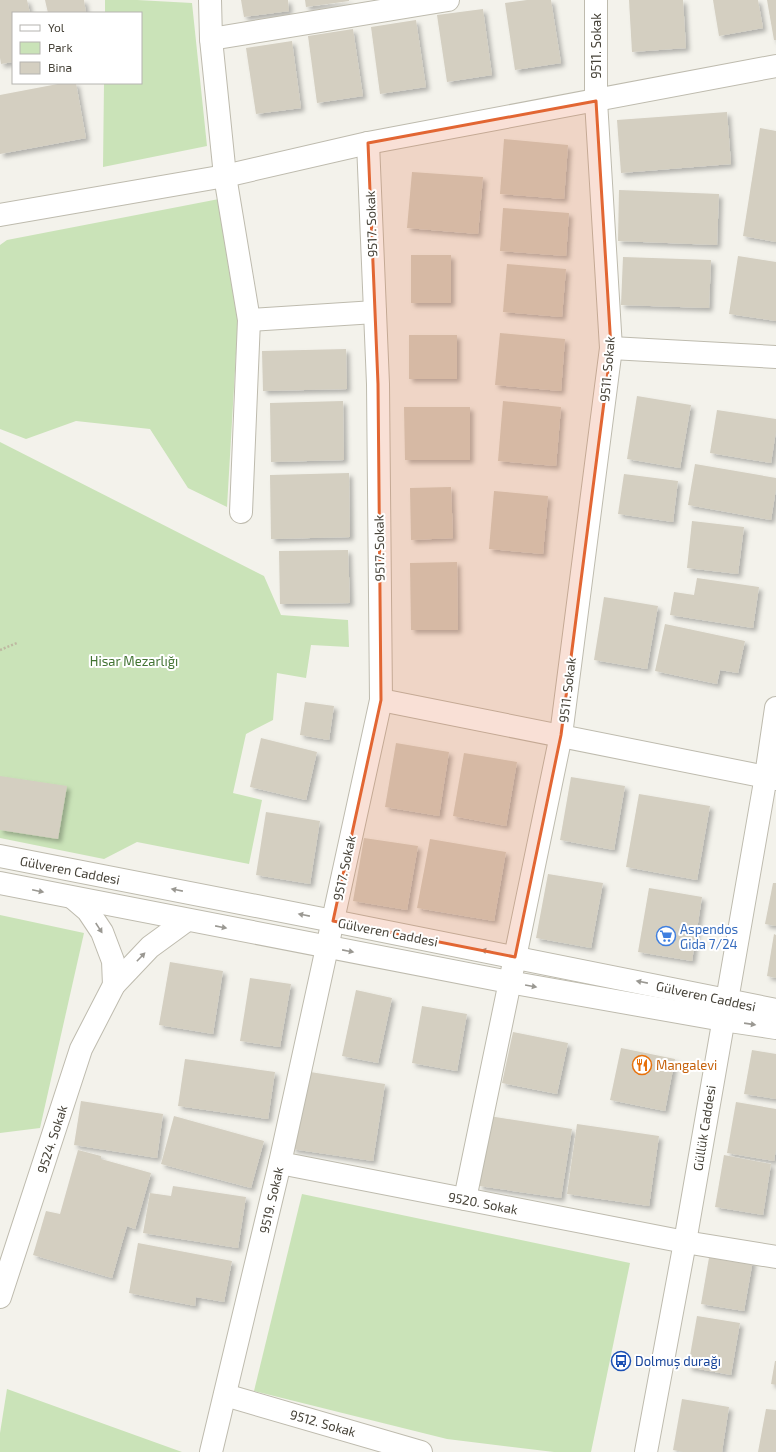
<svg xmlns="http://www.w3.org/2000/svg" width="776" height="1452" font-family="'Exo 2',sans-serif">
<defs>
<filter id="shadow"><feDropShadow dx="3.5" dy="3.5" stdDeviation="2" flood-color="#0004"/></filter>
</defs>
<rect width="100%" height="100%" fill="#f3f2eb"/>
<g fill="#cae3b8">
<path d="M 105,0 L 137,0 L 192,3 L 207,146 L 103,167 L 104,83 L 141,83 L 141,13 L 105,13 Z"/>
<path d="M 219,199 L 238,319 L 227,507 L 188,488 L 150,429 L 76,421 L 26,439 L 0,429 L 0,245 L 7,240 Z"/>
<path d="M 0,442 L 264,576 L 281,615 L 348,620 L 349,647 L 311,645 L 306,678 L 277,673 L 273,720 L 246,734 L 233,793 L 262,800 L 249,864 L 137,842 L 104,859 L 0,838 Z"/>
<path d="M 0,915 L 84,933 L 40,1128 L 0,1133 Z"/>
<path d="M 302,1194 L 630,1263 L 591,1452 L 554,1452 L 447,1439 L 254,1391 Z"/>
<path d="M 7,1389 L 182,1452 L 0,1452 L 0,1433 Z"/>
</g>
<g fill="#d4cfc1" filter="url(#shadow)">
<path d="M 0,0 L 27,0 L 30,13 L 13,13 L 13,62 L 1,64 L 0,58 Z"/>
<path d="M 45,0 L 84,0 L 86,13 L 48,13 Z"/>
<path d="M 241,0 L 288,0 L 289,11 L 244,17 Z"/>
<path d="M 305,0 L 349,0 L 349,1 L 306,7 Z"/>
<path d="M 527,0 L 551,0 L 561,63 L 515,70 L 505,3 Z"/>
<path d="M 629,0 L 683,0 L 686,48 L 632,52 Z"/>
<path d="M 713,0 L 758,0 L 763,28 L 719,36 Z"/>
<path d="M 767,0 L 776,0 L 776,40 L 774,40 Z"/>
<path d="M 483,9 L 492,75 L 447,82 L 437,15 Z"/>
<path d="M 416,20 L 426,87 L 380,94 L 371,27 Z"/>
<path d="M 353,29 L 363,96 L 317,103 L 308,36 Z"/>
<path d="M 292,41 L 301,108 L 256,114 L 246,48 Z"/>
<path d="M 63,83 L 76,83 L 86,138 L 0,154 L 0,95 Z"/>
<path d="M 727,112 L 731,164 L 621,173 L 617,120 Z"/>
<path d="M 760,128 L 776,131 L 776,242 L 743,236 Z"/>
<path d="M 504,139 L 568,145 L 564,199 L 500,194 Z"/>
<path d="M 412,172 L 483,177 L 478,234 L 407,228 Z"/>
<path d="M 619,190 L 719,194 L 717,245 L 618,241 Z"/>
<path d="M 503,208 L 569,213 L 566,256 L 500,251 Z"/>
<rect x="411" y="255" width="40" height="48"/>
<path d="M 738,256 L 776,262 L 776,321 L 729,314 Z"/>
<path d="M 623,257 L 711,260 L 709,308 L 621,305 Z"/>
<path d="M 507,264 L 566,269 L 562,317 L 503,312 Z"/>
<path d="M 500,333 L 565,339 L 561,391 L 495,385 Z"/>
<rect x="409" y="335" width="48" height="44"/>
<path d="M 346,349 L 347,389 L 263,391 L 262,351 Z"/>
<path d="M 637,396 L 691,405 L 680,468 L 627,459 Z"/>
<path d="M 343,401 L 344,460 L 271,462 L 270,403 Z"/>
<path d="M 503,401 L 561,407 L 556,466 L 498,461 Z"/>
<path d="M 404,407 L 470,407 L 470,460 L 405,460 Z"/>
<path d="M 717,410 L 776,419 L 776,431 L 771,463 L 710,453 Z"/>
<path d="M 695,464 L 776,478 L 776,489 L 771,520 L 688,505 Z"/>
<path d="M 349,473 L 350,537 L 271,539 L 270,475 Z"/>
<path d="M 624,474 L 678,481 L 673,522 L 618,514 Z"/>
<path d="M 451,487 L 453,538 L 411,540 L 410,488 Z"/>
<path d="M 494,491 L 548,496 L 543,554 L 489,549 Z"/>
<path d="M 692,521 L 744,527 L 738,574 L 687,568 Z"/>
<path d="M 348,550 L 350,603 L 280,604 L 279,551 Z"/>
<path d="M 457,562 L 458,630 L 411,630 L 410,563 Z"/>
<path d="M 697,578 L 759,587 L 753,628 L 670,615 L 674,592 L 694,595 Z"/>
<path d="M 604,597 L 658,606 L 647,669 L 594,660 Z"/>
<path d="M 665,624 L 745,641 L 738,673 L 720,670 L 717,684 L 655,671 Z"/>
<path d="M 305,702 L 334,706 L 329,740 L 300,735 Z"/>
<path d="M 261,738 L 317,752 L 306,800 L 250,787 Z"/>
<path d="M 396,743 L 449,752 L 439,816 L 385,807 Z"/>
<path d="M 464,753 L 517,762 L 506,826 L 453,816 Z"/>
<path d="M 0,776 L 67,786 L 58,839 L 0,830 Z"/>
<path d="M 571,777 L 625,786 L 614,850 L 560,840 Z"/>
<path d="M 639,794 L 710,806 L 697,880 L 626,867 Z"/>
<path d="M 266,812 L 320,821 L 310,884 L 256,875 Z"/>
<path d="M 364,838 L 418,846 L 407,910 L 353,901 Z"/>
<path d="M 430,839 L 506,852 L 494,921 L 417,908 Z"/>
<path d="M 548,874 L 603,883 L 591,948 L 536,938 Z"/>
<path d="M 773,883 L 776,883 L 776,926 L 765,924 Z"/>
<path d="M 649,888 L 702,897 L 692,961 L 638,952 Z"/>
<path d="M 774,934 L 776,935 L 776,978 L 767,976 Z"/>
<path d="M 170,962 L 223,971 L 213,1034 L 159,1025 Z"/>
<path d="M 250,978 L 291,984 L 280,1047 L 240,1041 Z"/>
<path d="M 356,990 L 392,998 L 378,1063 L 342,1056 Z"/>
<path d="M 422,1006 L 467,1014 L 457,1071 L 412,1063 Z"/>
<path d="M 513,1032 L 568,1043 L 557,1094 L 502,1083 Z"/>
<path d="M 621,1048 L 675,1059 L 665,1111 L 610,1100 Z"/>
<path d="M 752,1050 L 776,1054 L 776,1099 L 744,1094 Z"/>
<path d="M 185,1059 L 275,1072 L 268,1119 L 178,1106 Z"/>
<path d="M 304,1071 L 385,1084 L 373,1161 L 292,1149 Z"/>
<path d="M 81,1101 L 163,1114 L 157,1158 L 74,1145 Z"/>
<path d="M 736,1102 L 776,1109 L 776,1149 L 774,1161 L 727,1153 Z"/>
<path d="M 174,1116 L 264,1141 L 251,1188 L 161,1164 Z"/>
<path d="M 489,1116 L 572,1129 L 561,1198 L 479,1186 Z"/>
<path d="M 577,1124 L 659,1136 L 649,1206 L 567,1194 Z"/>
<path d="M 78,1150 L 101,1156 L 101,1159 L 151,1173 L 135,1229 L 127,1226 L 112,1278 L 33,1255 L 46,1211 L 60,1214 Z"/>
<path d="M 724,1155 L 771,1164 L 763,1215 L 715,1207 Z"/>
<path d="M 173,1186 L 246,1197 L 238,1248 L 143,1233 L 150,1193 L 171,1196 Z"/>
<path d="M 138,1243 L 232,1261 L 224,1302 L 196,1297 L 195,1306 L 129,1293 Z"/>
<path d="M 710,1252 L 753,1260 L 744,1311 L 701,1304 Z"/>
<path d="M 697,1316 L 740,1323 L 731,1375 L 688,1367 Z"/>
<path d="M 775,1361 L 776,1361 L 776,1385 L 771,1384 Z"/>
<path d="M 682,1399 L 729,1407 L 722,1452 L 684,1452 L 673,1450 Z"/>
<path d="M 766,1409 L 776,1410 L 776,1452 L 758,1452 Z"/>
</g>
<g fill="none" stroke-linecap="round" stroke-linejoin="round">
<defs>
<g id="minor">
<path d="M 210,0 L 211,39 L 225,176 L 249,320 L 241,512"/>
<path d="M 211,39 L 448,0"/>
<path d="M 0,215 L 225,176 L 368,143 L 776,66"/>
<path d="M 249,320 L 375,312"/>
<path d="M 611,348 L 776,357"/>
<path d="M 381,700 L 776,779"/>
<path d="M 0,856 L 333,921 L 776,1010"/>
<path d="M 0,883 L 509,982 L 723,1020 L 776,1028"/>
<path d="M 74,899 L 88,911 L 102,932 L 113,961 L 114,985"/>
<path d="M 280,1163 L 685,1242 L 776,1257"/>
<path d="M 465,1199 L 561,735 L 611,348 L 596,101 L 596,0"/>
<path d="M 0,1297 L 81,1049 L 114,985 L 150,947 L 187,920"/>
<path d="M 225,1395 L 421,1452"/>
<path d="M 211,1452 L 280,1163 L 381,700 L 378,384 L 368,143"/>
<path d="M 646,1452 L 685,1242 L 766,776 L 776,708"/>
</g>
</defs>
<use href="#minor" stroke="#bebbae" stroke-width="24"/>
<path stroke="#beb8a1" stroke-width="2.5" stroke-dasharray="2 2" stroke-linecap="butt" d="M 0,650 L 17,643"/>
<use href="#minor" stroke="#fff" stroke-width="22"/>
</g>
<defs><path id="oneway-solid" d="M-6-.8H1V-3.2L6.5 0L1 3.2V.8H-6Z"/></defs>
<g fill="#9a9892">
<use href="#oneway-solid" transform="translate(177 890) rotate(-169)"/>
<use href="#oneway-solid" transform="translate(38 891) rotate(12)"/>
<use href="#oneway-solid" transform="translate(304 915) rotate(-169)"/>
<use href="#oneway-solid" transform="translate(221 927) rotate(11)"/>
<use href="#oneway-solid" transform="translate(99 928) rotate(57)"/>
<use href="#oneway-solid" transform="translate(348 951) rotate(11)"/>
<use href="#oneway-solid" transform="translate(487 951) rotate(-169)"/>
<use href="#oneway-solid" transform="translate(141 957) rotate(-46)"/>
<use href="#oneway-solid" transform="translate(642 982) rotate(-169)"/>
<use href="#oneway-solid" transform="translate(531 986) rotate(10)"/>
<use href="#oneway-solid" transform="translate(750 1024) rotate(8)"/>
</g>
<path fill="#e26633" fill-opacity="0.2" stroke="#e26633" stroke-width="3" stroke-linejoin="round" d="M 596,101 L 611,348 L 561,735 L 515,957 L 333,921 L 381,700 L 378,384 L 368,143 Z"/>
<defs>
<symbol id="supermarket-ring" viewBox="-11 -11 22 22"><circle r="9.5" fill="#fff" stroke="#3f7fe0" stroke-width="1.5"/><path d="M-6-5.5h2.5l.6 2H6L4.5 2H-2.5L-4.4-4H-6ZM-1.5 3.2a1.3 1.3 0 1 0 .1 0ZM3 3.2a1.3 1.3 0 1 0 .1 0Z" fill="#3f7fe0"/></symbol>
<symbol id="restaurant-ring" viewBox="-11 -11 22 22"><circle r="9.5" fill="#fff" stroke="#e8710a" stroke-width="1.5"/><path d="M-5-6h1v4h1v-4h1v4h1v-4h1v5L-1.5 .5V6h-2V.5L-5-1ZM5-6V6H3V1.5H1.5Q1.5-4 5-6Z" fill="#e8710a"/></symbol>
<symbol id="bus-ring" viewBox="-11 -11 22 22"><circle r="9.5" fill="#fff" stroke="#1a4fb4" stroke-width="1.5"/><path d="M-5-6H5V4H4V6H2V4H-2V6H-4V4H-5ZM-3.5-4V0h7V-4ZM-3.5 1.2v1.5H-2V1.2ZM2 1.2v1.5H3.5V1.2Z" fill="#1a4fb4"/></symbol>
</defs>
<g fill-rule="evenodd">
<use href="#supermarket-ring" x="655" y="925" width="22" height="22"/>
<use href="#restaurant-ring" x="631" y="1054" width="22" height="22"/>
<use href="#bus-ring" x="610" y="1350" width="22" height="22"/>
</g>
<g text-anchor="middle" stroke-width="4" stroke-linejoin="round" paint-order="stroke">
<g font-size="13" fill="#474339" stroke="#fff">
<text transform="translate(596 46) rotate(-90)" y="5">9511. Sokak</text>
<text transform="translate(371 224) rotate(-92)" y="5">9517. Sokak</text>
<text transform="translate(607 369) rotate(-85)" y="5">9511. Sokak</text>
<text transform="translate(379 548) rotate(-91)" y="5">9517. Sokak</text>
<text transform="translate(567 690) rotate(-83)" y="5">9511. Sokak</text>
<text transform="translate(344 868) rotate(-78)" y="5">9517. Sokak</text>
<text transform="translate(70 870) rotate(11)" y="5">Gülveren Caddesi</text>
<text transform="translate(388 932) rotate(11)" y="5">Gülveren Caddesi</text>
<text transform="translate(706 996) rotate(12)" y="5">Gülveren Caddesi</text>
<text transform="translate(704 1128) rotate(-81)" y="5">Güllük Caddesi</text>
<text transform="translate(52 1139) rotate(-72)" y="5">9524. Sokak</text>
<text transform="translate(271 1200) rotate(-77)" y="5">9519. Sokak</text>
<text transform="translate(483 1203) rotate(11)" y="5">9520. Sokak</text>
<text transform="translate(323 1423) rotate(16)" y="5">9512. Sokak</text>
</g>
<g font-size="13" fill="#427332" stroke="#fff">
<text x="134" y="666">Hisar Mezarlığı</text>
</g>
<g font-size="13" fill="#366cbe" stroke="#fff" text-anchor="start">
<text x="680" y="934">Aspendos<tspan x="680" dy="15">Gida 7/24</tspan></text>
</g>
<g font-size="13" fill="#c56008" stroke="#fff" text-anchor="start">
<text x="656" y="1070">Mangalevi</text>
</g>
<g font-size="13" fill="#164399" stroke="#fff" text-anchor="start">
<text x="635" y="1366">Dolmuş durağı</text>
</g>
</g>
<rect x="12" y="12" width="130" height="72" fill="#ffffff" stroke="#b5b4b0"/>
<rect x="20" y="25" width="20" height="6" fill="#ffffff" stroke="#b5b4b0"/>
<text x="48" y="32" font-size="12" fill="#474339">Yol</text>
<rect x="20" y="42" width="20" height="12" fill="#cae3b8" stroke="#b5b4b0"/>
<text x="48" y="52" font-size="12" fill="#474339">Park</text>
<rect x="20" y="62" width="20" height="12" fill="#d4cfc1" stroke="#b5b4b0"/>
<text x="48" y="72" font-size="12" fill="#474339">Bina</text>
</svg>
